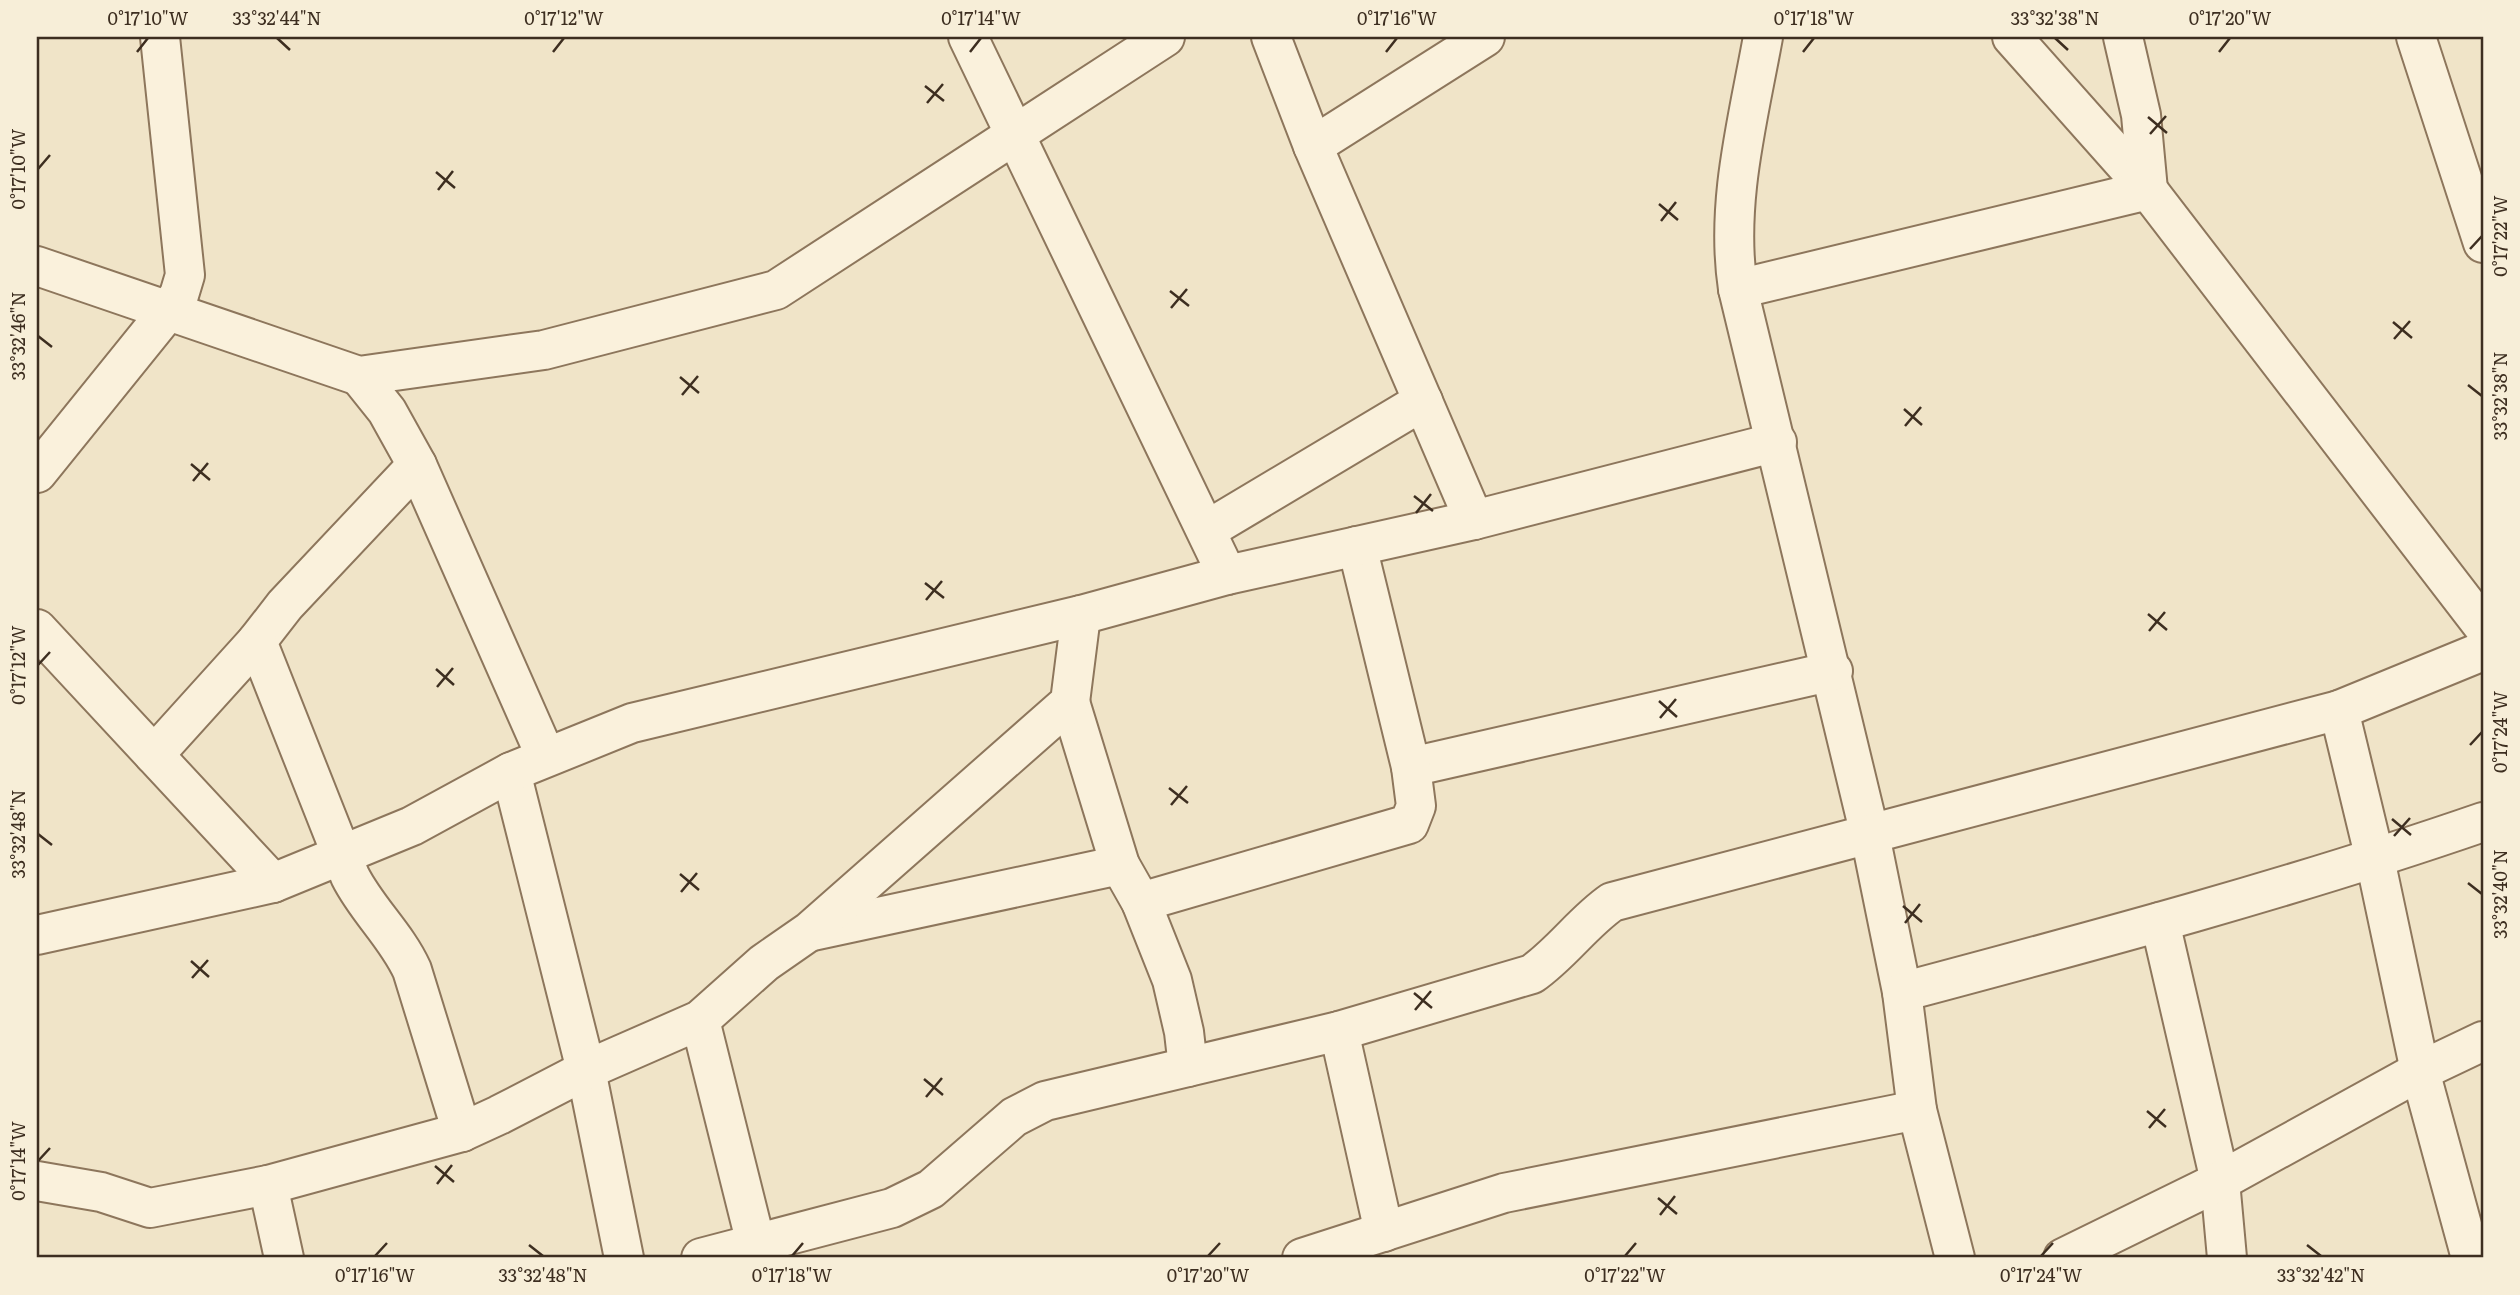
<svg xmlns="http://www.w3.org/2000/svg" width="2520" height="1295" font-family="Literata,serif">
<rect width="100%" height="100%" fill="#f0e4c8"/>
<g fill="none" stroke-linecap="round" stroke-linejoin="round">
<defs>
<g id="minor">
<path d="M 968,37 L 1227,575"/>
<path d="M 1271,37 L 1313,146 L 1474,520"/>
<path d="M 1763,37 C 1748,120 1725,204 1738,289 L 1870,835 L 1902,992 L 1917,1110 L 1955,1258"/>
<path d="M 2012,37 L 2148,190 L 2483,626"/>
<path d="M 2416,37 L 2483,243"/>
<path d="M 1313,146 L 1485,37"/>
<path d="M 37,266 L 359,376 L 544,350 L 776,290 L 1165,37"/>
<path d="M 1738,289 L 2148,190 L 2141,115 L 2123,37"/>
<path d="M 359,376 L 387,411 L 417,465 L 546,757"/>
<path d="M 417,465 L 285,605 L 257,641 L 350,876 C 367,910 396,935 412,970 L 462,1132"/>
<path d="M 37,473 L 167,312 L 179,295 L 185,275 L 160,37"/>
<path d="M 1207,530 L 1423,401"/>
<path d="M 37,629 L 273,883"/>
<path d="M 1070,702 L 1120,865 L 1141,902 L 1172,980 L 1184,1032 L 1188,1067"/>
<path d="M 2339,710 L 2375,859 L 2420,1071 L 2471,1258"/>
<path d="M 154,755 L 257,641"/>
<path d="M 1411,767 L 1833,671"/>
<path d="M 511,772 L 586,1070 L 624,1258"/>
<path d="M 1141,902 L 1409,824 L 1416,806 L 1411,767 L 1357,546"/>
<path d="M 2160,922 L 2220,1181 L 2227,1258"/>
<path d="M 813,931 L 1120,865"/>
<path d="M 37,935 L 273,883 L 412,826 L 511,772 L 632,723 L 1081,615 L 1227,575 L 1474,520 L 1777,442"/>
<path d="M 1902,992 C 2097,940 2292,888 2483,822"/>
<path d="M 700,1020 L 756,1244"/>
<path d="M 1339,1031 L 1384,1232"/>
<path d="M 37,1181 L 101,1192 L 150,1208 L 268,1185"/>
<path d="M 284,1258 L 268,1185 L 462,1132 L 499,1115 L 586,1070 L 700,1020 L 764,963 L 810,931 L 1070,702 L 1081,615"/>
<path d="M 701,1258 L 892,1208 L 931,1189 L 1014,1117 L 1045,1101 L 1339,1031 L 1532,974 C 1562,953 1583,922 1612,902 L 2339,710 L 2483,651"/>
<path d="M 1302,1258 L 1504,1193 L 1917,1110"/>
<path d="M 2063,1258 L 2220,1181 L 2420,1071 L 2483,1041"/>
</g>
</defs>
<use href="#minor" stroke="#8d765c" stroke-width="42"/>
<use href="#minor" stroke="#faf1dc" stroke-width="38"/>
</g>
<path fill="none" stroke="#3d2e20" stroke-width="2.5" d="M 277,38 L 290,50M 2055,38 L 2068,50M 137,52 L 148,38M 553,52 L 564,38M 970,52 L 981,38M 1386,52 L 1397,38M 1803,52 L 1814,38M 2219,52 L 2230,38M 925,86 L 944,101M 927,103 L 943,84M 2148,117 L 2167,133M 2150,134 L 2166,116M 38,169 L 50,155M 436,172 L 455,188M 438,190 L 453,171M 1659,204 L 1678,220M 1661,221 L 1676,202M 2470,249 L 2482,236M 1170,291 L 1189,306M 1171,308 L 1187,289M 2393,322 L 2412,338M 38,336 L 52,347M 2394,339 L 2410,321M 680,377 L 699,393M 2468,385 L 2482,396M 682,395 L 698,376M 1904,409 L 1922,425M 1905,426 L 1921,407M 191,464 L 210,480M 193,481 L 208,463M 1414,496 L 1433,511M 1416,513 L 1431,494M 925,583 L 944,598M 926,600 L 942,581M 2148,614 L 2167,630M 2149,631 L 2165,612M 38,665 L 50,652M 436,669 L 454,685M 437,687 L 453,668M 1659,701 L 1677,717M 1660,718 L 1676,699M 2470,745 L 2482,732M 1169,788 L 1188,803M 1171,805 L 1187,786M 2392,819 L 2411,835M 38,834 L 52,845M 2394,836 L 2410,818M 680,874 L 699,890M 2468,883 L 2482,894M 681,892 L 697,873M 1903,906 L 1922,922M 1905,923 L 1920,904M 191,961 L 209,977M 192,978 L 208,960M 1414,993 L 1432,1008M 1415,1010 L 1431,991M 924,1079 L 943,1095M 926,1097 L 942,1078M 2147,1111 L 2166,1127M 2149,1128 L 2165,1109M 38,1161 L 50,1148M 435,1166 L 454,1182M 437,1184 L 452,1165M 1658,1198 L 1677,1214M 1660,1215 L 1675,1196M 529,1245 L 543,1256M 2307,1245 L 2321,1256M 375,1256 L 387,1243M 792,1256 L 803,1243M 1208,1256 L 1220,1243M 1625,1256 L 1636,1243M 2041,1256 L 2053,1243"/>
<rect width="2520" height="1295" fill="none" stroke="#f7eed8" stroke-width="77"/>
<rect x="38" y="38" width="2444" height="1218" fill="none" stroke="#3d2e20" stroke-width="2.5"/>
<g font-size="18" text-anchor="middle" fill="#3d2e20">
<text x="148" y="25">0°17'10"W</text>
<text x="277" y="25">33°32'44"N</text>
<text x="564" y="25">0°17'12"W</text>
<text x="981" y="25">0°17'14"W</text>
<text x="1397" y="25">0°17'16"W</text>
<text x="1814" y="25">0°17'18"W</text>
<text x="2055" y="25">33°32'38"N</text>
<text x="2230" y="25">0°17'20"W</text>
<text transform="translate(19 169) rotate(-90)" y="6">0°17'10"W</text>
<text transform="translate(2501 236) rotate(-90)" y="6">0°17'22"W</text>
<text transform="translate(19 336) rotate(-90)" y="6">33°32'46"N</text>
<text transform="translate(2501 396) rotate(-90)" y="6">33°32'38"N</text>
<text transform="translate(19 665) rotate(-90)" y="6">0°17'12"W</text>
<text transform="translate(2501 732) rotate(-90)" y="6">0°17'24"W</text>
<text transform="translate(19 834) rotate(-90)" y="6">33°32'48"N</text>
<text transform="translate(2501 894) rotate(-90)" y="6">33°32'40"N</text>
<text transform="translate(19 1161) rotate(-90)" y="6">0°17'14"W</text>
<text x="375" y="1282">0°17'16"W</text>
<text x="543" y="1282">33°32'48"N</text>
<text x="792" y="1282">0°17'18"W</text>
<text x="1208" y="1282">0°17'20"W</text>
<text x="1625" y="1282">0°17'22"W</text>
<text x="2041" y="1282">0°17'24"W</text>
<text x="2321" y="1282">33°32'42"N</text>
</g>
</svg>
